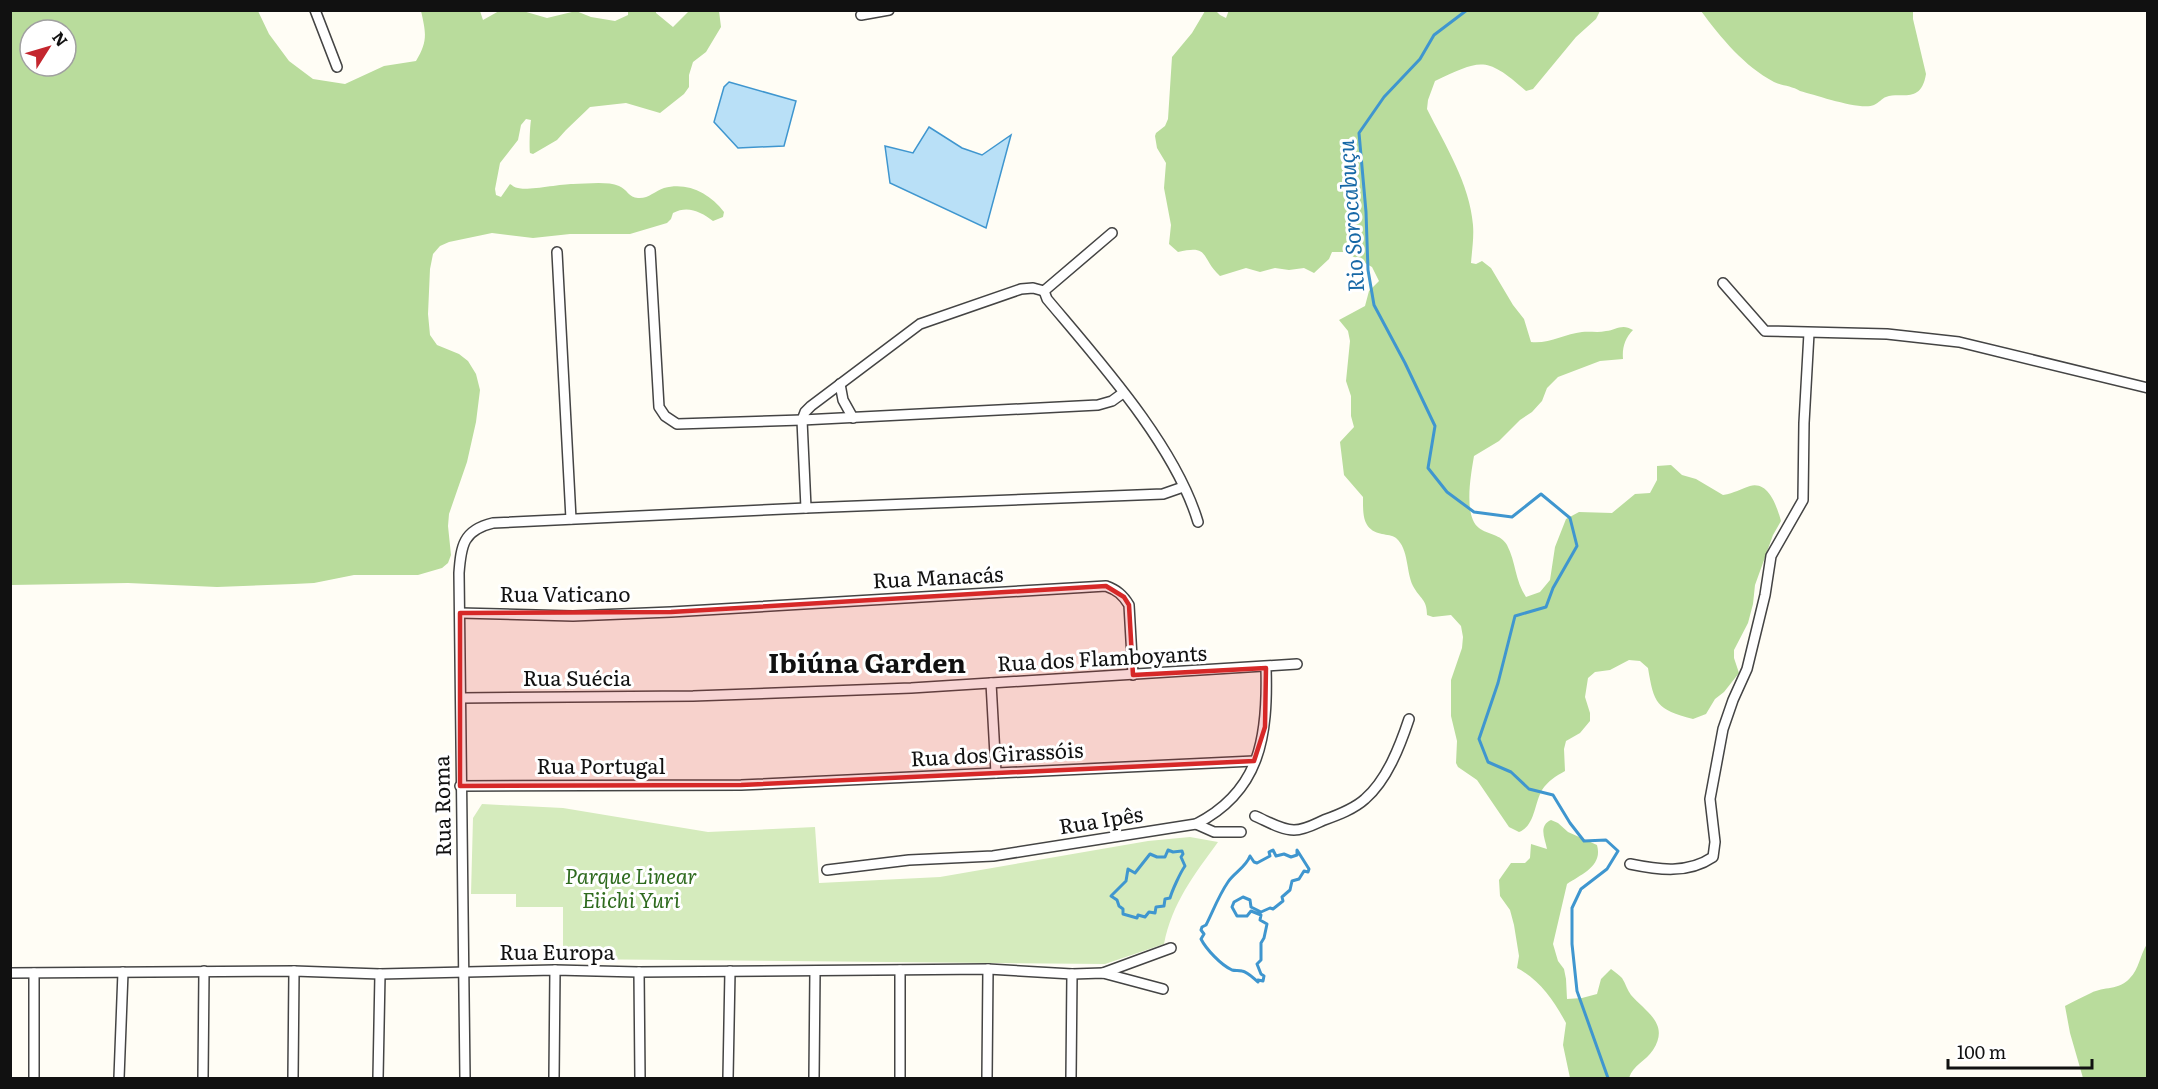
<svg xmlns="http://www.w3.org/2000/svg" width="2158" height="1089" font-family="Literata,serif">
<rect width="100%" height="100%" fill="#fffdf5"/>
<path fill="#d5ebbd" d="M 482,804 L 563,808 L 708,832 L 815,827 L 819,883 L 940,877 L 1148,841 L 1190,837 L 1218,842 C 1194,875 1172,903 1164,944 L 1105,964 L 563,959 L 563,907 L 516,907 L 516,894 L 471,894 L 473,818 Z"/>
<g fill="#b9dc9c" fill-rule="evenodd">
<path d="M 1229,10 L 1600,11 L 1596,19 L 1576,37 L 1533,89 L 1526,91 C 1485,55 1481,60 1435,81 L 1428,100 L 1427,109 C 1445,145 1470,184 1473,225 C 1474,238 1472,250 1471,263 L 1476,264 L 1482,261 L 1491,268 L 1513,305 L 1524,319 L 1531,342 C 1549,344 1565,334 1582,332 C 1590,331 1598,333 1606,331 C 1616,330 1622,323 1633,330 C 1625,338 1622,348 1623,359 L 1600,361 L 1558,377 L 1547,388 L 1542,401 L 1532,412 L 1520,420 L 1499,441 L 1474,456 C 1471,474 1463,516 1479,528 C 1488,535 1501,534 1507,545 C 1516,562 1515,581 1526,597 L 1540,592 L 1550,580 L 1555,547 L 1566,519 L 1579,512 L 1612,513 L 1635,494 L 1650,493 L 1657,480 L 1657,466 L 1671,465 L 1682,475 L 1696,479 L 1723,495 C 1735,493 1740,489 1750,486 C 1769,481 1777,507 1781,521 L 1773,535 L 1755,585 L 1753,604 L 1748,623 L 1734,650 L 1734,658 L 1739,673 L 1724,692 L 1715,699 L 1706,714 L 1693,719 C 1656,709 1654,704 1648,668 L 1640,661 L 1629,660 L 1610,670 L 1595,672 L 1588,678 L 1585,697 L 1590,713 L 1590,721 L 1580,733 L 1566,741 L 1564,749 L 1565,771 C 1556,776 1548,781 1542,790 C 1534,804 1535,826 1519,832 L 1509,827 L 1477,780 L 1458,767 L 1456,763 L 1457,741 L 1451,716 L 1451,680 L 1462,648 L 1463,637 L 1461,626 L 1451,615 L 1433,617 L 1427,615 C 1427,599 1420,599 1413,586 C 1406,572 1409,549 1396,538 C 1392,535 1387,535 1382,534 C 1362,530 1363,514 1363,497 L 1344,475 L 1340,442 L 1354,427 L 1351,416 L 1351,396 L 1346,381 L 1350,341 L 1348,331 L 1339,320 L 1365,306 L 1369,291 L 1379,281 L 1372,267 L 1345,252 L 1332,252 L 1329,259 L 1314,273 L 1304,268 L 1289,270 L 1275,268 L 1260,272 L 1246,268 L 1220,276 C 1200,258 1211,244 1178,252 L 1169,244 L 1171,225 L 1164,188 L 1166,163 L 1157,148 L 1155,136 L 1156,133 L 1165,126 L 1168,119 L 1172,57 L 1192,33 L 1205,11 L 1216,11 L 1220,15 L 1226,18 Z"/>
<path d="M 523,11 L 547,18 L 576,11 L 591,17 L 615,21 L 628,15 L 628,11 L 656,11 L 656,13 L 673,27 L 689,11 L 719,11 L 721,27 L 706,52 L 693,62 L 689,75 L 689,87 L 684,94 L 660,113 L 626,103 L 590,107 L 566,130 L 557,140 L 533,154 L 530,153 C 529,148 530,125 531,120 L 526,119 L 521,125 L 518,140 L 500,163 L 495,189 L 496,195 L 501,197 L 510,184 C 512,185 515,188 518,188 C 527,191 560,184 573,184 C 586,184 607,181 619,186 C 627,189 629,198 638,198 C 648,199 655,191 664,188 C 688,182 709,193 724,212 L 723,217 L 713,221 C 701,212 688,205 673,213 L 671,219 L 667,223 L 630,234 L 570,234 L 533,238 L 492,233 L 449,242 L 440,246 L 433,254 L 430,269 L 428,314 L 430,335 L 437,345 L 459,354 L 468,361 L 476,374 L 480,390 L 476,422 L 467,462 L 449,514 L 448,526 L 451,555 L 448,563 L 442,568 L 418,575 L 354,575 L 314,583 L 294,584 L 217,587 L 128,583 L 11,585 L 11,11 L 258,11 L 269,34 L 289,61 L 313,79 L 345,84 L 384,66 L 416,61 C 428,41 426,33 421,11 L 480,11 L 483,20 L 499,11 ZM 30,30 L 66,30 L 66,66 L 30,66 Z"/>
<path d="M 1701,11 L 1913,11 L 1913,19 L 1926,74 C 1921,105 1901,91 1886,97 C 1882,98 1879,103 1874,105 C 1861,111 1816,95 1800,91 C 1792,86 1783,86 1774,82 C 1744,66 1721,38 1701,11 Z"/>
<path d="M 1551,820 L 1558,823 L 1568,832 L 1597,845 C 1603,866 1582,874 1567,884 L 1553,944 L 1558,961 L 1564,969 L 1566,979 L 1567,999 L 1582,998 L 1597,994 L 1601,979 L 1611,969 C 1615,972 1619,975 1622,978 C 1626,984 1627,990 1631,995 C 1646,1012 1670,1024 1653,1050 C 1646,1061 1633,1065 1629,1078 L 1570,1078 L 1563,1045 L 1566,1023 C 1554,1001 1540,980 1517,968 L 1519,956 L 1514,925 L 1510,910 L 1500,896 L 1499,880 L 1511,863 L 1525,863 L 1530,858 L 1531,844 L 1547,849 C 1545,838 1538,826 1551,820 Z"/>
<path d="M 2147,944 L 2147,1078 L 2083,1078 L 2070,1033 L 2065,1006 C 2073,1002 2082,997 2091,993 C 2104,986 2119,991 2130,978 C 2139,969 2140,955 2147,944 Z"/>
</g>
<g fill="#b9e0f7" stroke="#3f96cf" stroke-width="1.5">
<path d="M 729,82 L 796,101 L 784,146 L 738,148 L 714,122 L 724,87 Z"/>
<path d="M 929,127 L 962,148 L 982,155 L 1011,135 L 986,228 L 890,183 L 885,146 L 913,153 Z"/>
</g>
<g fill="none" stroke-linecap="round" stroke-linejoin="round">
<g stroke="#3f96cf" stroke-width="3">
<path d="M 1467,10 L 1434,35 L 1420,59 L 1384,97 L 1359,133 L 1366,212 L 1368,270 L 1374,305 L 1405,363 L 1435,426 L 1428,468 L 1447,492 L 1474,512 L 1512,517 L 1541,494 L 1570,518 L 1577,546 L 1553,588 L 1546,607 L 1515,616 L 1498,683 L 1479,739 L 1488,762 L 1511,772 L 1529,789 L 1553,795 L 1570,823 L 1584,841 L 1606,840 L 1618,851 L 1607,869 L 1581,889 L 1572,908 L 1572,944 L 1577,991 L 1608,1078"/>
<path d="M 1168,850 L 1173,852 L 1182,851 L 1183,854 L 1181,857 L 1185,866 C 1180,873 1172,891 1170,898 L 1165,899 L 1164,906 L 1156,907 L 1155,913 L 1149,912 L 1145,917 L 1138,915 L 1137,918 L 1123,914 L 1123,909 L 1119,906 L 1117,900 L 1111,896 L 1126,881 L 1128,869 L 1135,873 L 1150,854 L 1157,857 L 1165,857 Z"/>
<path d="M 1273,850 L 1276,856 L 1284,854 L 1291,857 L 1297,855 L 1297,850 L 1309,869 L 1308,872 L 1304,871 L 1299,879 L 1292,881 L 1290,890 L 1282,897 L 1283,901 L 1273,909 L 1270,908 L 1261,912 L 1251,907 L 1250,900 L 1243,897 L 1234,902 L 1232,907 L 1237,916 L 1247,916 L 1251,911 L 1261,915 L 1260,920 L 1267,924 L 1264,938 L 1261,943 L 1261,960 L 1257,964 L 1261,974 L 1264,976 L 1263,981 L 1258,980 L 1258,982 C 1253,978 1248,972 1242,971 C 1239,970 1235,971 1232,970 C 1221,965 1206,949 1201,939 L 1204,934 L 1201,930 L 1202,927 L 1206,925 C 1213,911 1219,895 1228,882 C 1234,873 1246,867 1250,856 L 1254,862 L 1257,863 L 1270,856 L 1269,852 Z"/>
</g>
<defs>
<g id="street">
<path d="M 315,10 L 337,67"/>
<path d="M 861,15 L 889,10"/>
<path d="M 650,250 L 659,407 L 665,416 L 677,424 L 802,420 L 1098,405 L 1112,401 L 1123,393"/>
<path d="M 557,252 L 571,519"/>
<path d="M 1723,283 L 1765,331 L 1887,334 L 1959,342 L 2148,388"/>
<path d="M 1044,291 L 1047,299 C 1099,361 1175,445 1198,522"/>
<path d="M 1044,291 L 1112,233"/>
<path d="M 840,384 L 843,400 L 853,418"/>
<path d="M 806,508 L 802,420 L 805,412 L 811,406 L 920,324 L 1021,289 L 1033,288 L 1044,291"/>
<path d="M 460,613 L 573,616 L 671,612 L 1106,586 C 1117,590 1123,595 1129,605 L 1133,675"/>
<path d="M 991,683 L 996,773"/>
<path d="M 461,698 L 693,696 L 911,688 L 1297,664"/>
<path d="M 460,786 L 741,785 L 1254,761"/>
<path d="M 1255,816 C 1267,821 1281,830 1294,830 C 1305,830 1315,824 1324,820 C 1338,815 1354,809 1365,799 C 1387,780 1400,746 1409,719"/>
<path d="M 1196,824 L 1214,832 L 1241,832"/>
<path d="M 1630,864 C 1659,870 1688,874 1713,857 L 1715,842 L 1710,799 L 1723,729 L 1733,700 L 1747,669 L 1765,595 L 1771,556 L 1803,500 L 1804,423 L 1809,333"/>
<path d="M 827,870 L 909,860 L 993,856 L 1196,824 C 1261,791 1268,735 1266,668"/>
<path d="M 639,972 L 640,1078"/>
<path d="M 10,973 L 294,971 L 380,974 L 555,970 L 639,972 L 988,969 L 1072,974 L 1103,973 L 1163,989"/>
<path d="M 34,973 L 34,1078"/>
<path d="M 1103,973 L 1171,948"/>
<path d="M 119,1078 L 123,972"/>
<path d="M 203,1078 L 204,971"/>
<path d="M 293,1078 L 294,971"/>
<path d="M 378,1078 L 380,974"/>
<path d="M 465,1078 L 459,573 C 461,546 463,530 493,523 L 806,508 L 1163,494 L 1183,487"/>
<path d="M 554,1078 L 555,970"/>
<path d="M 728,1078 L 730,971"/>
<path d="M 814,1078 L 815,971"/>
<path d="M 900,1078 L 900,970"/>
<path d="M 987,1078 L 988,969"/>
<path d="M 1071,1078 L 1072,974"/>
</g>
</defs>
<use href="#street" stroke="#444" stroke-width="12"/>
<use href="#street" stroke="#fff" stroke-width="9"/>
</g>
<path fill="#d62828" fill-opacity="0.2" stroke="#d62828" stroke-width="4.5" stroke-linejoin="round" d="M 1106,586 L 1124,597 L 1129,605 L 1133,675 L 1266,668 L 1265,727 L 1254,761 L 741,785 L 460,786 L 460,613 L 671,612 Z"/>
<g text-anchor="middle" stroke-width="6" stroke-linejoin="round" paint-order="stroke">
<g font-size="21" fill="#111" stroke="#fff">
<text transform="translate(938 578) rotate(-3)" y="7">Rua Manacás</text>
<text x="565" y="602">Rua Vaticano</text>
<text transform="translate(1102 659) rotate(-3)" y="7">Rua dos Flamboyants</text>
<text x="577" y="686">Rua Suécia</text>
<text transform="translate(997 755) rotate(-3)" y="7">Rua dos Girassóis</text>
<text x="601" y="774">Rua Portugal</text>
<text transform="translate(443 806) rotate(-91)" y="7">Rua Roma</text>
<text transform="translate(1101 821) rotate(-9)" y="7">Rua Ipês</text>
<text x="557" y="960">Rua Europa</text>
</g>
<g font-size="21" font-style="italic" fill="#2f6b1f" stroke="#fff">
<text x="631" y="884">Parque Linear<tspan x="631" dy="24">Eiichi Yuri</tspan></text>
</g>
<g font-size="22" font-style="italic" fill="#1768a6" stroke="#fff">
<text transform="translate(1351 216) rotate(-94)" y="8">Rio Sorocabuçu</text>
</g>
<g font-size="27" font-weight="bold" fill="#111" stroke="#fff">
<text x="867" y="673">Ibiúna Garden</text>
</g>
</g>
<rect width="2158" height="1089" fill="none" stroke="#111111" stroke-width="24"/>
<g transform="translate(48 48) rotate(53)"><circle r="28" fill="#ffffff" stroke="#a0a0a0" stroke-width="1.5"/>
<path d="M0-4.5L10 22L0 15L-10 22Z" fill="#c4262e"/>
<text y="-9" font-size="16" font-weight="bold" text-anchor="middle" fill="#111111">N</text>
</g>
<path d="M1948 1059v9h144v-9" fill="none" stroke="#111111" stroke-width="3"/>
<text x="1957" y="1059" font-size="18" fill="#111111" stroke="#ffffff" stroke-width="4.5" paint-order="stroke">100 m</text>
</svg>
